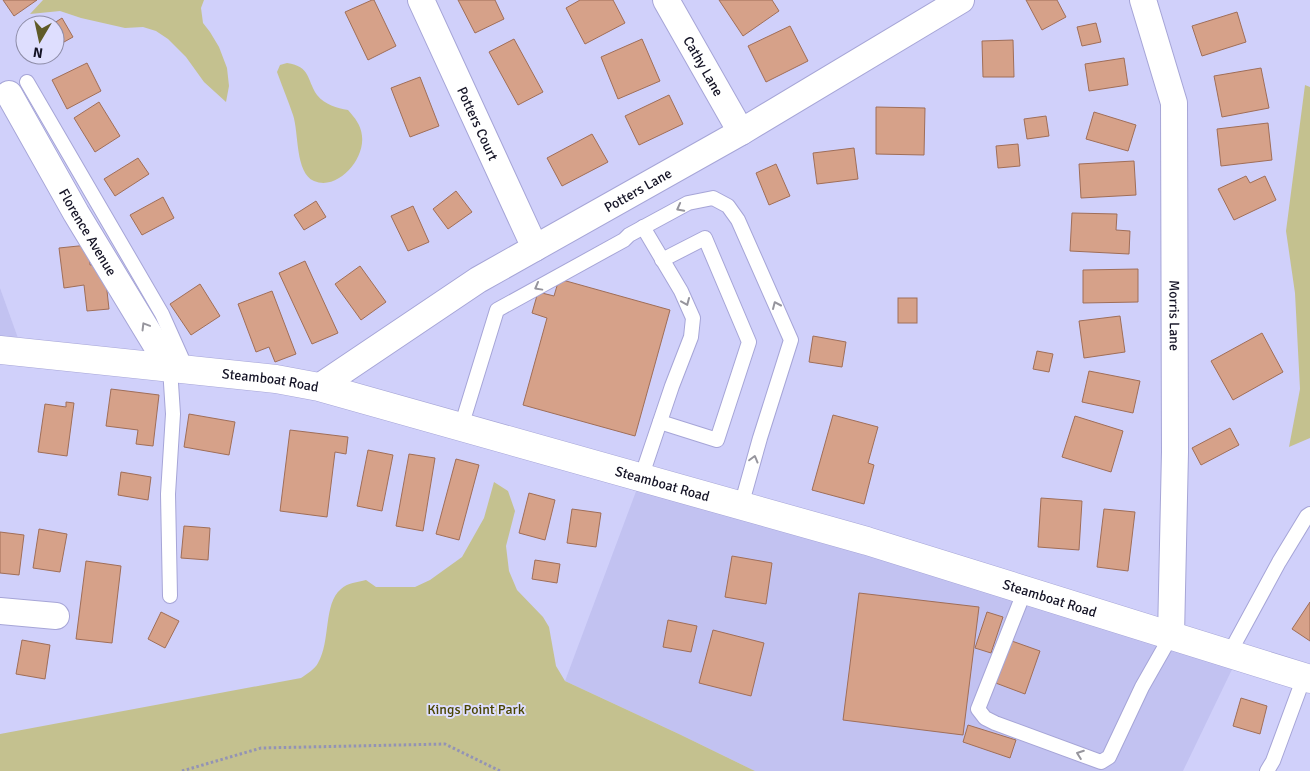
<svg xmlns="http://www.w3.org/2000/svg" width="1310" height="771" font-family="Signika,sans-serif">
<rect width="100%" height="100%" fill="#d0d0fa"/>
<g fill="#c2c2f1">
<path d="M 0,288 L 23,352 L 0,350 Z"/>
<path d="M 641,478 L 1238,657 L 1183,771 L 755,771 L 679,734 L 565,681 Z"/>
</g>
<g fill="#c4c18f">
<path d="M 43,0 L 204,0 L 201,8 L 203,23 L 210,32 L 219,47 L 227,68 L 229,86 L 226,102 L 204,82 L 186,57 L 168,39 L 156,31 L 143,27 L 125,28 L 81,18 L 60,11 L 30,14 Z"/>
<path d="M 287,63 C 311,67 306,78 317,95 C 325,105 337,108 348,110 C 355,118 361,125 362,136 C 365,159 338,191 314,181 C 295,173 299,133 293,115 C 288,100 282,86 277,72 L 280,65 Z"/>
<path d="M 1305,85 L 1310,87 L 1310,438 L 1289,447 L 1300,389 L 1295,293 L 1286,231 Z"/>
<path d="M 494,482 L 508,491 L 515,511 L 506,546 L 509,571 L 517,590 L 543,617 L 549,627 L 556,666 L 565,681 L 679,734 L 755,771 L 0,771 L 0,734 L 301,678 C 307,674 315,669 318,663 C 331,641 323,604 341,589 C 347,583 358,582 366,580 L 376,587 L 415,587 L 430,580 L 462,557 L 484,518 Z"/>
</g>
<g fill="#d6a189" stroke="#a06e58">
<path d="M 3,0 L 37,0 L 14,16 Z"/>
<path d="M 372,0 L 374,0 L 396,46 L 368,60 L 345,12 Z"/>
<path d="M 458,0 L 495,0 L 504,19 L 475,33 Z"/>
<path d="M 580,0 L 613,0 L 625,23 L 585,44 L 566,8 Z"/>
<path d="M 719,0 L 772,0 L 779,11 L 743,36 Z"/>
<path d="M 1026,0 L 1057,0 L 1066,17 L 1042,30 Z"/>
<path d="M 1237,12 L 1246,42 L 1202,56 L 1192,26 Z"/>
<path d="M 62,18 L 73,37 L 55,47 L 55,25 L 51,25 Z"/>
<path d="M 1096,23 L 1101,42 L 1082,46 L 1077,27 Z"/>
<path d="M 790,26 L 808,61 L 766,82 L 748,46 Z"/>
<path d="M 514,39 L 543,92 L 518,105 L 489,52 Z"/>
<path d="M 642,39 L 660,81 L 618,99 L 601,57 Z"/>
<path d="M 1013,40 L 1014,77 L 983,77 L 982,41 Z"/>
<path d="M 1124,58 L 1128,85 L 1089,91 L 1085,64 Z"/>
<path d="M 87,63 L 101,91 L 67,109 L 52,80 Z"/>
<path d="M 1261,68 L 1269,108 L 1222,117 L 1214,76 Z"/>
<path d="M 420,77 L 439,126 L 410,137 L 391,88 Z"/>
<path d="M 669,95 L 683,124 L 639,145 L 625,116 Z"/>
<path d="M 99,102 L 120,136 L 95,152 L 74,118 Z"/>
<path d="M 876,107 L 925,108 L 924,155 L 876,154 Z"/>
<path d="M 1094,112 L 1136,125 L 1128,151 L 1086,139 Z"/>
<path d="M 1046,116 L 1049,136 L 1027,139 L 1024,119 Z"/>
<path d="M 1268,123 L 1272,160 L 1221,166 L 1217,129 Z"/>
<path d="M 592,134 L 608,162 L 562,186 L 547,158 Z"/>
<path d="M 1018,144 L 1020,166 L 998,168 L 996,146 Z"/>
<path d="M 854,148 L 858,179 L 817,184 L 813,153 Z"/>
<path d="M 138,158 L 149,174 L 115,196 L 104,179 Z"/>
<path d="M 1134,161 L 1136,195 L 1081,198 L 1079,164 Z"/>
<path d="M 776,164 L 790,196 L 769,205 L 756,173 Z"/>
<path d="M 1246,176 L 1250,183 L 1265,176 L 1276,200 L 1234,220 L 1218,189 Z"/>
<path d="M 456,191 L 472,212 L 448,229 L 433,209 Z"/>
<path d="M 163,197 L 174,218 L 142,235 L 130,215 Z"/>
<path d="M 316,201 L 326,217 L 304,230 L 294,215 Z"/>
<path d="M 413,206 L 429,242 L 408,251 L 391,216 Z"/>
<path d="M 1072,213 L 1117,214 L 1116,230 L 1130,231 L 1129,254 L 1070,251 Z"/>
<path d="M 88,245 L 90,265 L 104,264 L 109,309 L 87,311 L 84,285 L 64,288 L 59,248 Z"/>
<path d="M 305,261 L 338,333 L 312,344 L 279,273 Z"/>
<path d="M 360,266 L 386,302 L 361,320 L 335,284 Z"/>
<path d="M 1138,269 L 1138,302 L 1083,303 L 1083,270 Z"/>
<path d="M 559,279 L 670,310 L 635,436 L 523,405 L 547,318 L 532,313 L 538,292 L 554,296 Z"/>
<path d="M 200,284 L 220,316 L 191,335 L 170,304 Z"/>
<path d="M 272,291 L 296,354 L 275,362 L 269,347 L 256,352 L 238,304 Z"/>
<rect x="898" y="298" width="19" height="25"/>
<path d="M 1120,316 L 1125,352 L 1084,358 L 1079,321 Z"/>
<path d="M 1262,333 L 1283,372 L 1233,400 L 1211,361 Z"/>
<path d="M 813,336 L 846,342 L 842,367 L 809,362 Z"/>
<path d="M 1037,351 L 1053,354 L 1049,372 L 1033,369 Z"/>
<path d="M 1089,371 L 1140,381 L 1133,413 L 1082,402 Z"/>
<path d="M 111,389 L 159,395 L 153,446 L 136,444 L 138,430 L 106,426 Z"/>
<path d="M 66,402 L 74,403 L 67,456 L 38,452 L 45,404 L 66,407 Z"/>
<path d="M 189,414 L 235,422 L 229,455 L 184,447 Z"/>
<path d="M 833,415 L 878,427 L 868,463 L 874,465 L 864,504 L 812,490 Z"/>
<path d="M 1075,416 L 1123,431 L 1111,472 L 1062,457 Z"/>
<path d="M 1230,428 L 1239,445 L 1201,465 L 1192,448 Z"/>
<path d="M 290,430 L 348,437 L 346,454 L 335,452 L 327,517 L 280,511 Z"/>
<path d="M 368,450 L 393,455 L 382,511 L 357,506 Z"/>
<path d="M 409,454 L 435,458 L 423,531 L 396,526 Z"/>
<path d="M 456,459 L 479,465 L 459,540 L 436,534 Z"/>
<path d="M 121,472 L 151,477 L 148,500 L 118,495 Z"/>
<path d="M 529,493 L 555,500 L 545,540 L 519,533 Z"/>
<path d="M 1041,498 L 1082,501 L 1079,550 L 1038,547 Z"/>
<path d="M 572,509 L 601,513 L 596,547 L 567,543 Z"/>
<path d="M 1104,509 L 1135,512 L 1128,571 L 1097,567 Z"/>
<path d="M 184,526 L 210,528 L 208,560 L 181,558 Z"/>
<path d="M 39,529 L 67,534 L 60,572 L 33,568 Z"/>
<path d="M 0,532 L 24,535 L 19,575 L 0,573 Z"/>
<path d="M 732,556 L 772,563 L 766,604 L 725,597 Z"/>
<path d="M 535,560 L 560,564 L 557,583 L 532,579 Z"/>
<path d="M 86,561 L 121,566 L 112,643 L 76,639 Z"/>
<path d="M 859,593 L 979,607 L 963,735 L 843,720 Z"/>
<path d="M 1310,602 L 1310,641 L 1292,629 Z"/>
<path d="M 161,612 L 179,621 L 165,648 L 148,639 Z"/>
<path d="M 987,612 L 1003,617 L 991,653 L 975,648 Z"/>
<path d="M 668,620 L 697,626 L 691,652 L 663,647 Z"/>
<path d="M 713,630 L 764,643 L 751,696 L 699,683 Z"/>
<path d="M 22,640 L 50,645 L 45,679 L 16,674 Z"/>
<path d="M 1009,640 L 1040,651 L 1025,694 L 993,682 Z"/>
<path d="M 1241,698 L 1267,706 L 1260,734 L 1233,726 Z"/>
<path d="M 968,725 L 1016,740 L 1010,758 L 963,742 Z"/>
</g>
<g fill="none" stroke-linecap="round" stroke-linejoin="round">
<defs>
<g id="service">
<path d="M 27,82 L 162,314 L 187,370"/>
<path d="M 170,368 L 173,414 L 168,494 L 170,596"/>
<path d="M 660,422 L 717,440 L 749,342 L 705,238 L 662,260"/>
<path d="M 461,427 L 497,310 L 624,240 L 629,235 L 688,203 L 713,198 L 728,206 L 738,220 L 791,340 L 760,438 L 741,506"/>
<path d="M 641,478 L 672,386 L 691,337 L 693,318 L 681,291 L 643,227"/>
<path d="M 1025,590 L 978,709 L 985,718 L 995,723 L 1101,762 L 1109,757 L 1142,687 L 1171,636"/>
<path d="M 1229,654 L 1279,562 L 1307,516 L 1310,514"/>
<path d="M 1267,771 L 1273,761 L 1304,677"/>
</g>
<g id="minor">
<path id="s1" d="M 421,0 L 535,248"/>
<path id="s2" d="M 666,0 L 741,132"/>
<path id="s3" d="M 1143,0 L 1174,103 L 1175,452 L 1171,636"/>
<path id="s4" d="M 9,94 L 76,213 L 170,368"/>
<path id="s5" d="M 319,387 L 478,280 L 741,132 L 961,0"/>
<path d="M 0,611 L 56,616"/>
</g>
<g id="tertiary">
<path id="s6" d="M 0,350 L 276,379 L 319,387 L 867,541 L 1310,679"/>
</g>
</defs>
<use href="#service" stroke="#a6a5d7" stroke-width="16"/>
<use href="#minor" stroke="#a6a5d7" stroke-width="28"/>
<use href="#tertiary" stroke="#a6a5d7" stroke-width="29"/>
<path stroke="#9393b5" stroke-width="3" stroke-dasharray="2.5 2.5" stroke-linecap="butt" d="M 182,771 L 261,748 L 445,744 L 500,771"/>
<use href="#service" stroke="#fff" stroke-width="14"/>
<use href="#minor" stroke="#fff" stroke-width="26"/>
<use href="#tertiary" stroke="#fff" stroke-width="28"/>
</g>
<defs><path id="oneway-chevron" d="M-2-3.5L2.5 0L-2 3.5" fill="none" stroke-width="1.6" stroke-linecap="round" stroke-linejoin="round" transform="scale(1.25)"/></defs>
<g stroke="#96959d">
<use href="#oneway-chevron" transform="translate(680 208) rotate(152)"/>
<use href="#oneway-chevron" transform="translate(538 287) rotate(151)"/>
<use href="#oneway-chevron" transform="translate(686 302) rotate(67)"/>
<use href="#oneway-chevron" transform="translate(776 305) rotate(-114)"/>
<use href="#oneway-chevron" transform="translate(145 326) rotate(-121)"/>
<use href="#oneway-chevron" transform="translate(754 459) rotate(-75)"/>
<use href="#oneway-chevron" transform="translate(1080 754) rotate(-160)"/>
</g>
<g text-anchor="middle" stroke-width="4" stroke-linejoin="round" paint-order="stroke">
<g font-size="14" fill="#151426" stroke="#dedefe">
<text dy="5" stroke="none"><textPath href="#s2" startOffset="76">Cathy Lane</textPath></text>
<text dy="5" stroke="none"><textPath href="#s1" startOffset="136">Potters Court</textPath></text>
<text dy="5" stroke="none"><textPath href="#s5" startOffset="375">Potters Lane</textPath></text>
<text dy="5" stroke="none"><textPath href="#s4" startOffset="159">Florence Avenue</textPath></text>
<text dy="5" stroke="none"><textPath href="#s3" startOffset="320">Morris Lane</textPath></text>
<text dy="5" stroke="none"><textPath href="#s6" startOffset="272">Steamboat Road</textPath></text>
<text dy="5" stroke="none"><textPath href="#s6" startOffset="678">Steamboat Road</textPath></text>
<text dy="5" stroke="none"><textPath href="#s6" startOffset="1082">Steamboat Road</textPath></text>
</g>
<g font-size="14" fill="#494401" stroke="#dedefe">
<text x="476" y="714">Kings Point Park</text>
</g>
</g>
<g transform="translate(40 40) rotate(189)"><circle r="24" fill="#dedefe" stroke="#8e8da8"/>
<path d="M0-4L9 19L0 12L-9 19Z" fill="#5f5b28"/>
<text y="-8" font-size="14" font-weight="bold" text-anchor="middle" fill="#151426">N</text>
</g>
</svg>
